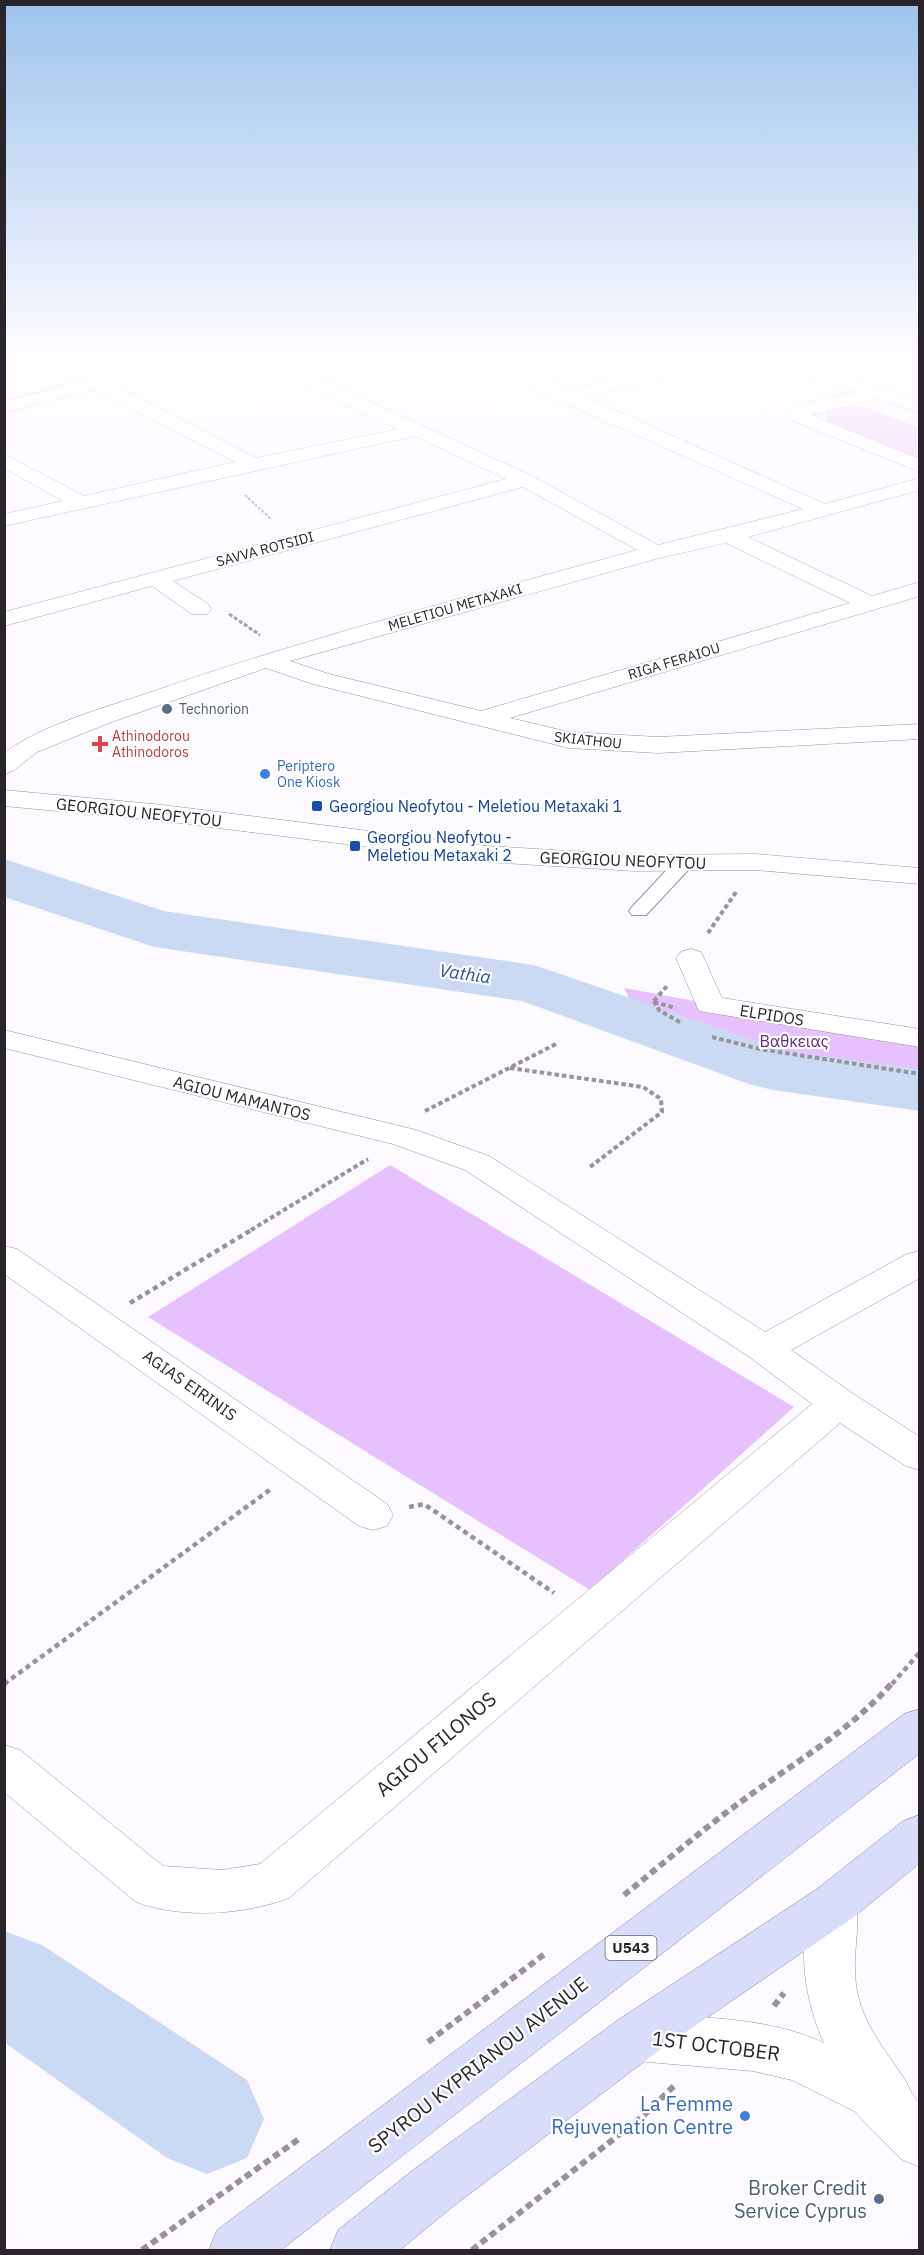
<svg xmlns="http://www.w3.org/2000/svg" width="924" height="2255" font-family="'IBM Plex Sans',sans-serif">
<rect width="100%" height="100%" fill="#fcf9ff"/>
<g fill="#e6c1fe">
<path d="M 850,406 L 869,408 L 919,428 L 919,463 L 826,425 L 826,412 Z"/>
<path d="M 624,988 L 919,1042 L 919,1083 L 783,1062 L 636,1012 Z"/>
<path d="M 390,1165 L 794,1407 L 590,1590 L 148,1317 Z"/>
</g>
<g fill="none" stroke-linecap="round" stroke-linejoin="round">
<g fill="#cadaf5" fill-rule="evenodd">
<path d="M 4,859 L 164,911 L 534,965 L 785,1051 L 920,1069 L 920,1111 L 773,1090 L 749,1084 L 522,1001 L 154,947 L 4,897 Z"/>
<path d="M 4,1931 L 42,1945 L 247,2080 L 264,2119 L 247,2158 L 207,2174 L 167,2158 L 4,2042 Z"/>
</g>
<defs>
<path id="service" d="M 683,858 L 690,860 L 692,864 L 690,868 L 646,915 L 632,915 L 629,911 L 632,907 L 676,860 Z"/>
<g id="minor">
<path d="M 173,356 L 203,356 L 200,360 L 112,384 L 256,458 L 398,429 L 247,356 L 271,356 L 532,476 L 658,545 L 803,509 L 560,401 L 470,356 L 494,356 L 570,390 L 700,356 L 731,356 L 728,360 L 586,397 L 825,504 L 920,478 L 920,490 L 748,537 L 872,596 L 920,582 L 920,596 L 510,718 L 569,732 L 658,737 L 920,724 L 920,739 L 658,753 L 569,748 L 313,684 L 266,668 L 109,723 L 37,752 L 13,771 L 4,774 L 4,753 C 41,725 107,707 151,692 C 310,637 474,595 637,550 L 523,487 L 173,581 L 208,604 L 211,609 L 208,614 L 192,614 L 152,586 L 4,626 L 4,612 L 506,479 L 415,436 L 4,526 L 4,514 L 63,501 L 4,468 L 4,454 L 84,496 L 235,462 L 94,389 L 4,413 L 4,402 ZM 726,543 L 850,603 L 481,711 L 329,674 L 290,661 L 659,558 Z"/>
<path d="M 758,356 L 785,356 L 920,402 L 920,413 L 876,399 L 811,415 L 920,459 L 920,472 L 791,420 L 789,416 L 801,404 L 856,392 L 761,360 Z"/>
<path d="M 691,949 L 701,952 L 722,998 L 920,1029 L 920,1047 L 699,1011 L 676,958 L 681,952 Z"/>
<path d="M 4,1030 L 416,1130 L 489,1156 L 765,1332 L 907,1254 L 920,1251 L 920,1278 L 791,1350 L 852,1393 L 920,1437 L 920,1470 L 906,1466 L 840,1423 L 289,1898 C 243,1915 182,1919 136,1902 L 4,1792 L 4,1745 L 20,1750 L 163,1866 L 222,1870 L 260,1864 L 812,1404 L 751,1358 L 465,1170 L 393,1144 L 4,1048 Z"/>
<path d="M 4,1246 L 17,1249 L 387,1504 L 393,1515 L 387,1526 L 373,1530 L 359,1526 L 4,1274 Z"/>
</g>
<g id="tertiary">
<path d="M 4,790 L 163,805 L 487,846 L 635,855 L 755,854 L 920,868 L 920,884 L 755,870 L 635,871 L 487,862 L 163,821 L 4,806 Z"/>
<path d="M 834,1882 L 851,1889 C 863,1914 854,1942 855,1970 C 855,2013 879,2042 903,2077 C 909,2086 911,2095 920,2103 L 920,2167 L 901,2159 L 854,2111 L 792,2080 L 753,2071 L 636,2061 L 618,2054 L 610,2037 L 618,2020 L 636,2013 C 697,2018 767,2016 824,2043 C 803,1997 795,1936 817,1889 Z"/>
</g>
<g id="primary">
<path d="M 920,1709 L 920,1753 L 281,2250 L 209,2250 L 217,2230 L 904,1714 Z"/>
<path d="M 920,1815 L 920,1863 L 851,1919 L 654,2054 L 451,2208 L 400,2250 L 330,2250 L 338,2230 L 413,2170 L 618,2020 L 817,1889 L 903,1821 Z"/>
</g>
</defs>
<use href="#service" stroke="#9a91a0" stroke-width="2"/>
<use href="#minor" stroke="#9a91a0" stroke-width="1"/>
<use href="#tertiary" stroke="#9a91a0" stroke-width="1"/>
<use href="#primary" stroke="#8a8db0" stroke-width="1"/>
<path stroke="#979399" stroke-width="2" stroke-dasharray="3 1.5" stroke-linecap="butt" d="M 245,495 L 272,520"/>
<path stroke="#979399" stroke-width="3" stroke-dasharray="4 2" stroke-linecap="butt" d="M 229,614 L 260,635"/>
<g stroke="#979399" stroke-width="4" stroke-dasharray="4.5 3" stroke-linecap="butt">
<path d="M 708,933 L 736,892"/>
<path d="M 654,1001 L 659,1010 L 681,1023"/>
<path d="M 654,1001 L 667,986"/>
<path d="M 654,1002 L 676,1008"/>
<path d="M 712,1037 L 760,1049 L 920,1074"/>
<path d="M 510,1068 L 643,1087 L 661,1099 L 662,1112 L 590,1167"/>
<path d="M 425,1111 L 558,1043"/>
<path d="M 251,1230 L 368,1159"/>
</g>
<g stroke="#979399" stroke-width="4.5" stroke-dasharray="5 4" stroke-linecap="butt">
<path d="M 130,1303 L 253,1229"/>
<path d="M 409,1507 L 424,1504 L 554,1593"/>
<path d="M 4,1684 L 271,1489"/>
<path d="M 892,1684 L 920,1652"/>
</g>
<g stroke="#979399" stroke-width="6" stroke-dasharray="7 4.5" stroke-linecap="butt">
<path d="M 4,1684 L 6,1682"/>
<path d="M 624,1895 C 664,1863 704,1828 746,1798 C 797,1761 851,1730 893,1682"/>
<path d="M 774,2006 L 784,1993"/>
<path d="M 428,2042 L 546,1953"/>
<path d="M 142,2250 L 299,2139"/>
<path d="M 472,2250 L 643,2116 L 674,2086"/>
</g>
<use href="#service" fill="#fff" fill-rule="evenodd"/>
<use href="#minor" fill="#fff" fill-rule="evenodd"/>
<use href="#tertiary" fill="#fff" fill-rule="evenodd"/>
<use href="#primary" fill="#d9dcfa" fill-rule="evenodd"/>
</g>
<linearGradient id="sky" x2="0" y2="1"><stop stop-color="#9cc3ed"/><stop offset="0.53" stop-color="#fefcff"/><stop offset="1" stop-color="#fefcff" stop-opacity="0"/></linearGradient>
<rect width="924" height="672" fill="url(#sky)"/>
<g fill="#5c6f8a" stroke="#fff" stroke-width="2">
<circle cx="167" cy="709" r="6"/>
<circle cx="879" cy="2199" r="6"/>
</g>
<path fill="#e0444e" stroke="#fff" stroke-width="2" d="M97 735h6v6h6v6h-6v6h-6v-6h-6v-6h6z"/>
<g fill="#3f7fe0" stroke="#fff" stroke-width="2">
<circle cx="265" cy="774" r="6"/>
<circle cx="745" cy="2116" r="6"/>
</g>
<g fill="#1a4fb4" stroke="#fff" stroke-width="2">
<rect x="311" y="800" width="12" height="12" rx="3"/>
<rect x="349" y="840" width="12" height="12" rx="3"/>
</g>
<g text-anchor="middle" stroke-width="4.5" stroke-linejoin="round" paint-order="stroke">
<g font-size="14" fill="#29252b" stroke="#fff">
<text transform="translate(265 549) rotate(-15)" y="5">SAVVA ROTSIDI</text>
<text transform="translate(455 607) rotate(-16)" y="5">MELETIOU METAXAKI</text>
<text transform="translate(674 661) rotate(-17)" y="5">RIGA FERAIOU</text>
<text transform="translate(588 740) rotate(6)" y="5">SKIATHOU</text>
</g>
<g font-size="14" fill="#4e5e75" stroke="#fff" text-anchor="start">
<text x="179" y="714">Technorion</text>
</g>
<g font-size="14" fill="#be3a42" stroke="#fff" text-anchor="start">
<text x="112" y="741">Athinodorou<tspan x="112" dy="16">Athinodoros</tspan></text>
</g>
<g font-size="14" fill="#366cbe" stroke="#fff" text-anchor="start">
<text x="277" y="771">Periptero<tspan x="277" dy="16">One Kiosk</tspan></text>
</g>
<rect fill="#fff" stroke="#69666b" stroke-width="1.5" x="605.5" y="1936" width="51" height="24" rx="4.5"/>
<g font-size="15" font-weight="bold" fill="#29252b">
<text x="631" y="1953">U543</text>
</g>
<g font-size="16" fill="#164399" stroke="#fff" text-anchor="start">
<text x="329" y="812">Georgiou Neofytou - Meletiou Metaxaki 1</text>
<text x="367" y="843">Georgiou Neofytou -<tspan x="367" dy="18">Meletiou Metaxaki 2</tspan></text>
</g>
<g font-size="16" fill="#29252b" stroke="#fff">
<text transform="translate(139 812) rotate(6)" y="6">GEORGIOU NEOFYTOU</text>
<text transform="translate(623 860) rotate(2)" y="6">GEORGIOU NEOFYTOU</text>
<text transform="translate(772 1015) rotate(9)" y="6">ELPIDOS</text>
<text transform="translate(242 1098) rotate(14)" y="6">AGIOU MAMANTOS</text>
<text transform="translate(190 1385) rotate(35)" y="6">AGIAS EIRINIS</text>
</g>
<g font-size="16" fill="#5f2c7b" stroke="#fff">
<text x="794" y="1047">Βαθκειας</text>
</g>
<g font-size="18" font-style="italic" fill="#29509e" stroke="#fff">
<text transform="translate(465 974) rotate(8)" y="6">Vathia</text>
</g>
<g font-size="20" fill="#29252b" stroke="#fff">
<text transform="translate(436 1744) rotate(-40)" y="7">AGIOU FILONOS</text>
<text transform="translate(716 2046) rotate(7)" y="7">1ST OCTOBER</text>
<text transform="translate(478 2065) rotate(-38)" y="7">SPYROU KYPRIANOU AVENUE</text>
</g>
<g font-size="20" fill="#366cbe" stroke="#fff" text-anchor="end">
<text x="733" y="2111">La Femme<tspan x="733" dy="23">Rejuvenation Centre</tspan></text>
</g>
<g font-size="20" fill="#4e5e75" stroke="#fff" text-anchor="end">
<text x="867" y="2195">Broker Credit<tspan x="867" dy="23">Service Cyprus</tspan></text>
</g>
</g>
<rect width="924" height="2255" fill="none" stroke="#29252b" stroke-width="12"/>
</svg>
